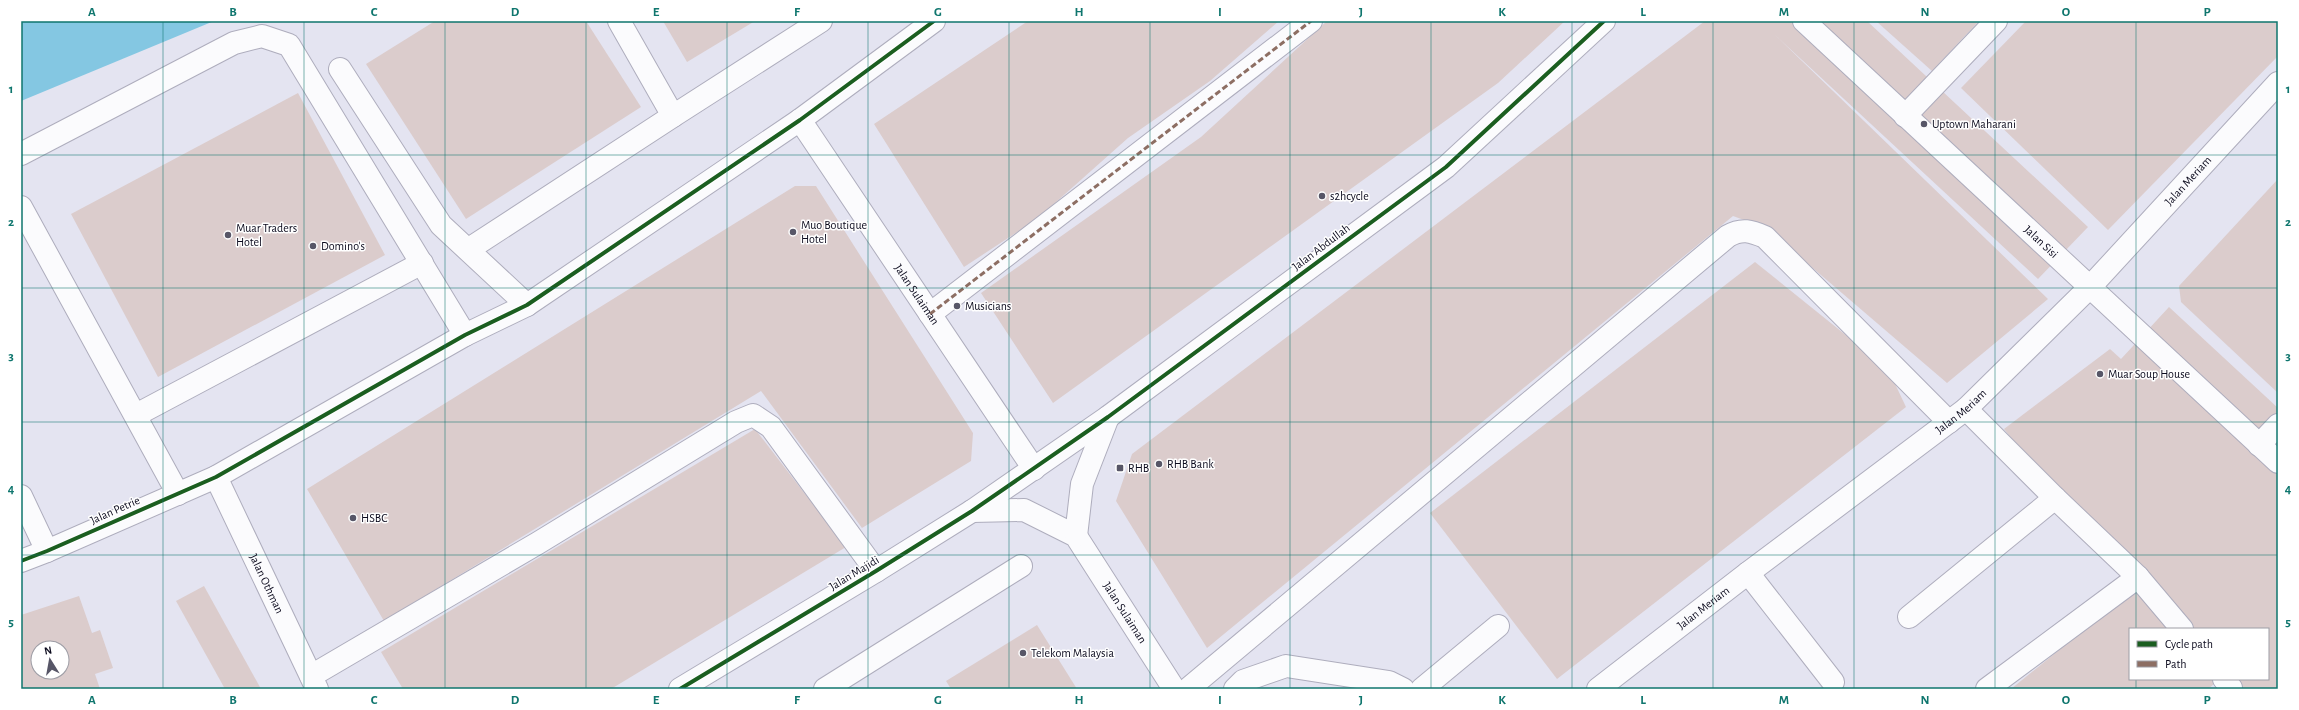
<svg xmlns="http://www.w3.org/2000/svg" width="2299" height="710" font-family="'Alegreya Sans',sans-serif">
<rect width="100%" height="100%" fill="#e4e4f1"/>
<path fill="#84c7e2" d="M 21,21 L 214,21 L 21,101 Z"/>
<g fill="#dbcccc" fill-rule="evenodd">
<path d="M 435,21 L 586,21 L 641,107 L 466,219 L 366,64 Z"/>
<path d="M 663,21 L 755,21 L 687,62 Z"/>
<path d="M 1028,21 L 1279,21 L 1210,81 L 1128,138 L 1037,219 L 964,267 L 874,124 Z"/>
<path d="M 1327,21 L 1565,21 L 1498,83 L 1053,403 L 981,293 L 1201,137 Z"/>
<path d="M 1705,21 L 1867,21 L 2088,227 L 2038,279 L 1774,34 L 2048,299 L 1947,383 L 1766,228 L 1733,216 L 1207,648 L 1116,501 L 1132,454 Z"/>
<path d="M 1876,21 L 1979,21 L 1932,71 Z"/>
<path d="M 2026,21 L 2278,21 L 2278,56 L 2108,230 L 1961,88 Z"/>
<path d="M 298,93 L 385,255 L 158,377 L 71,214 Z"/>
<path d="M 2278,179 L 2278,393 L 2181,302 L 2179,286 Z"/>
<path d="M 795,186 L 816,186 L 973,433 L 971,461 L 862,528 L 761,391 L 384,621 L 307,489 Z"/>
<path d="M 1755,262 L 1888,369 L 1906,407 L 1557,679 L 1430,513 Z"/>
<path d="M 2169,307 L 2278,408 L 2278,689 L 2242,689 L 2233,679 L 2268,679 L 2268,629 L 2130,629 L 2130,679 L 2220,679 L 2208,689 L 2011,689 L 2133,590 L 2004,429 L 2110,349 L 2121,359 Z"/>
<path d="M 755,429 L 846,547 L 611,689 L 403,689 L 381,652 Z"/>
<path d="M 204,586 L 261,689 L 225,689 L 176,601 Z"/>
<path d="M 79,596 L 92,633 L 100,630 L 113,668 L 95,674 L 100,689 L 21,689 L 21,615 ZM 38,648 L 62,648 L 62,672 L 38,672 Z"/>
<path d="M 1037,625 L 1077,689 L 951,689 L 946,681 Z"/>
</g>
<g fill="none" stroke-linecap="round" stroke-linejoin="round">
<defs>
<g id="minor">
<path id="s1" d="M 1804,21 L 2278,462"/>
<path d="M 340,69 L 441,225 L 527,305"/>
<path d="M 673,116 L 821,21"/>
<path d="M 1905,116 L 1996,21"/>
<path id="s2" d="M 800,120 L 1034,469"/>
<path d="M 21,154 L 234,43 L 262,36 L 289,45 L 465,335"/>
<path d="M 21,207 L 178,494"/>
<path d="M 469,249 L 673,116 L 619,21"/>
<path d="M 930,314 L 1311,21"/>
<path d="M 1966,409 L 2055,498 L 2138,577 L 1987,689"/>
<path d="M 136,415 L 422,263"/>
<path d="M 2259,445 L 2278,425"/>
<path id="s3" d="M 216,477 L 317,689"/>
<path d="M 21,496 L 47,551"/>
<path id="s4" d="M 972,511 L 1024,510 L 1076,536 L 1174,689"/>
<path d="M 1076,536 L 1082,484 L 1108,417"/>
<path d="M 21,561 L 47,551 L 216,477 L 465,335 L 527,305 L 800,120 L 934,21"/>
<path d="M 1748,573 L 1833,682"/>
<path d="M 2138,577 L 2182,629"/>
<path d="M 1909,617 L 2055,498"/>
<path d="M 311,676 L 538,543 L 736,422 L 753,415 L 771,427 L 876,571"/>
<path d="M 2224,679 L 2231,688"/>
<path d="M 680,689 L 876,571 L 972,511 L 1108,417 L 1446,167 L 1604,21"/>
<path d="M 825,689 L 1021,566"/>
<path d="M 1188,689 L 1728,236 C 1742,228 1751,231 1765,237 L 1949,422"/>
<path d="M 1235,689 L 1243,681 L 1286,666 L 1389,682 L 1403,689"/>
<path d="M 1422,689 L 1498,626"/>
<path id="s5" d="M 1598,689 L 1748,573 L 1966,409 L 2090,287 L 2278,83"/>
</g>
</defs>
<use href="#minor" stroke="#aeadbd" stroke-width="24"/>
<use href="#minor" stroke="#fbfbfd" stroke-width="22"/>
<path stroke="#8d6e63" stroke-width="3" stroke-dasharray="6 3" stroke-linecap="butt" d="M 930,314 L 1311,21"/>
<defs>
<g id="cycleway">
<path d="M 21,561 L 47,551 L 216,477 L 465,335 L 527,305 L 800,120 L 934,21"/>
<path d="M 680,689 L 876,571 L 972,511 L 1108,417 L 1446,167 L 1604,21"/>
</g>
</defs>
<use href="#cycleway" stroke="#fff" stroke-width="6"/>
<use href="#cycleway" stroke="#1b5e20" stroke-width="4"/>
</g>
<path fill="none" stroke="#0f766e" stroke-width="1" stroke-opacity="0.55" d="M 163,21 L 163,689M 304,21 L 304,689M 445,21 L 445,689M 586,21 L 586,689M 727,21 L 727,689M 868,21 L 868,689M 1009,21 L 1009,689M 1150,21 L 1150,689M 1290,21 L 1290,689M 1431,21 L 1431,689M 1572,21 L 1572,689M 1713,21 L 1713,689M 1854,21 L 1854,689M 1995,21 L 1995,689M 2136,21 L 2136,629M 21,155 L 2278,155M 21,288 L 2278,288M 21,422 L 2278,422M 21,555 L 2278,555M 2136,679 L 2136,689"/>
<g fill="#575667" stroke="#fff" stroke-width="1.5">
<circle cx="1924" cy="124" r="4"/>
<circle cx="1322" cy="196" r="4"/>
<circle cx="793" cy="232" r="4"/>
<circle cx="228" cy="235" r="4"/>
<circle cx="313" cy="246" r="4"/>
<circle cx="957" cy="306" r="4"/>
<circle cx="2100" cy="374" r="4"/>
<circle cx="1159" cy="464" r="4"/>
<rect x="1116" y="464" width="8" height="8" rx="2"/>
<circle cx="353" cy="518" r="4"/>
<circle cx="1023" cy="653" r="4"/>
</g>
<g text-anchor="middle" stroke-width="3" stroke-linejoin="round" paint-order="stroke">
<g font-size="12" fill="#0b0a1d" stroke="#fff" text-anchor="start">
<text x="1932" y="128">Uptown Maharani</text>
<text x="1330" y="200">s2hcycle</text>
<text x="801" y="229">Muo Boutique<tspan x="801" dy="14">Hotel</tspan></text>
<text x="236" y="232">Muar Traders<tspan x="236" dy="14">Hotel</tspan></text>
<text x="321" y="250">Domino's</text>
<text x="965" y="310">Musicians</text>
<text x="2108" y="378">Muar Soup House</text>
<text x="1167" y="468">RHB Bank</text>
<text x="1128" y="472">RHB</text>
<text x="361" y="522">HSBC</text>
<text x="1031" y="657">Telekom Malaysia</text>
</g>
<g font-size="12" fill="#0b0a1d" stroke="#fff">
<text dy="4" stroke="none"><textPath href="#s5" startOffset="781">Jalan Meriam</textPath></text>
<text dy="4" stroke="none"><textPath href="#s1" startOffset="324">Jalan Sisi</textPath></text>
<text transform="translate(1321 247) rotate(-37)" y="4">Jalan Abdullah</text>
<text dy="4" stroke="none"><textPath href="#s2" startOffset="210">Jalan Sulaiman</textPath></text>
<text dy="4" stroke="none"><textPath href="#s5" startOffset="457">Jalan Meriam</textPath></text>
<text transform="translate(115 510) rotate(-24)" y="4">Jalan Petrie</text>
<text transform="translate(854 573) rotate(-31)" y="4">Jalan Majidi</text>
<text dy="4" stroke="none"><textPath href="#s3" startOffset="118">Jalan Othman</textPath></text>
<text dy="4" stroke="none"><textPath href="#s5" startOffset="133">Jalan Meriam</textPath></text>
<text dy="4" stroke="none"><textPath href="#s4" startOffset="201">Jalan Sulaiman</textPath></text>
</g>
</g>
<rect width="2299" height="710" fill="none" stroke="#ffffff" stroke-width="44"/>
<rect x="2129" y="628" width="140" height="52" fill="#ffffff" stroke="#9d9da5"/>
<rect x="2137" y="641" width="20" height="6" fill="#1b5e20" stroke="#9d9da5"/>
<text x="2165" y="648" font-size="12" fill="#0b0a1d">Cycle path</text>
<rect x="2137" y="661" width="20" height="6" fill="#8d6e63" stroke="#9d9da5"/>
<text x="2165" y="668" font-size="12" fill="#0b0a1d">Path</text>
<g transform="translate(50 660) rotate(349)"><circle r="19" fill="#ffffff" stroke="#9d9da5"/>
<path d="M0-3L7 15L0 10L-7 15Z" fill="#575667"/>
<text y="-6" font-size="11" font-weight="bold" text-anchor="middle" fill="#0b0a1d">N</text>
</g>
<rect x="22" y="22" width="2255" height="666" fill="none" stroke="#0f766e" stroke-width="1.5"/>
<g font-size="13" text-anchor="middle" font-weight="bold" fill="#0f766e">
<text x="92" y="16">A</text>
<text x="233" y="16">B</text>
<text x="374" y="16">C</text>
<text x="515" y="16">D</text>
<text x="656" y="16">E</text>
<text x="797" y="16">F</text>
<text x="938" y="16">G</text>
<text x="1079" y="16">H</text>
<text x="1220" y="16">I</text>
<text x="1361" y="16">J</text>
<text x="1502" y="16">K</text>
<text x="1643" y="16">L</text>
<text x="1784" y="16">M</text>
<text x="1925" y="16">N</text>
<text x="2066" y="16">O</text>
<text x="2207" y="16">P</text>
<text x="11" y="93">1</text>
<text x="2288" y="93">1</text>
<text x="11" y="226">2</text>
<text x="2288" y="226">2</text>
<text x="11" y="360">3</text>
<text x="2288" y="360">3</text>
<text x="11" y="493">4</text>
<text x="2288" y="493">4</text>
<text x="11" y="626">5</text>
<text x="2288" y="626">5</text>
<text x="92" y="704">A</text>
<text x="233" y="704">B</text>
<text x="374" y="704">C</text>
<text x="515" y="704">D</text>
<text x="656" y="704">E</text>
<text x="797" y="704">F</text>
<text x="938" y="704">G</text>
<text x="1079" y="704">H</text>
<text x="1220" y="704">I</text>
<text x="1361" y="704">J</text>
<text x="1502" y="704">K</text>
<text x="1643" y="704">L</text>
<text x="1784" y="704">M</text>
<text x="1925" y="704">N</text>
<text x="2066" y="704">O</text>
<text x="2207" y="704">P</text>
</g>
</svg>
